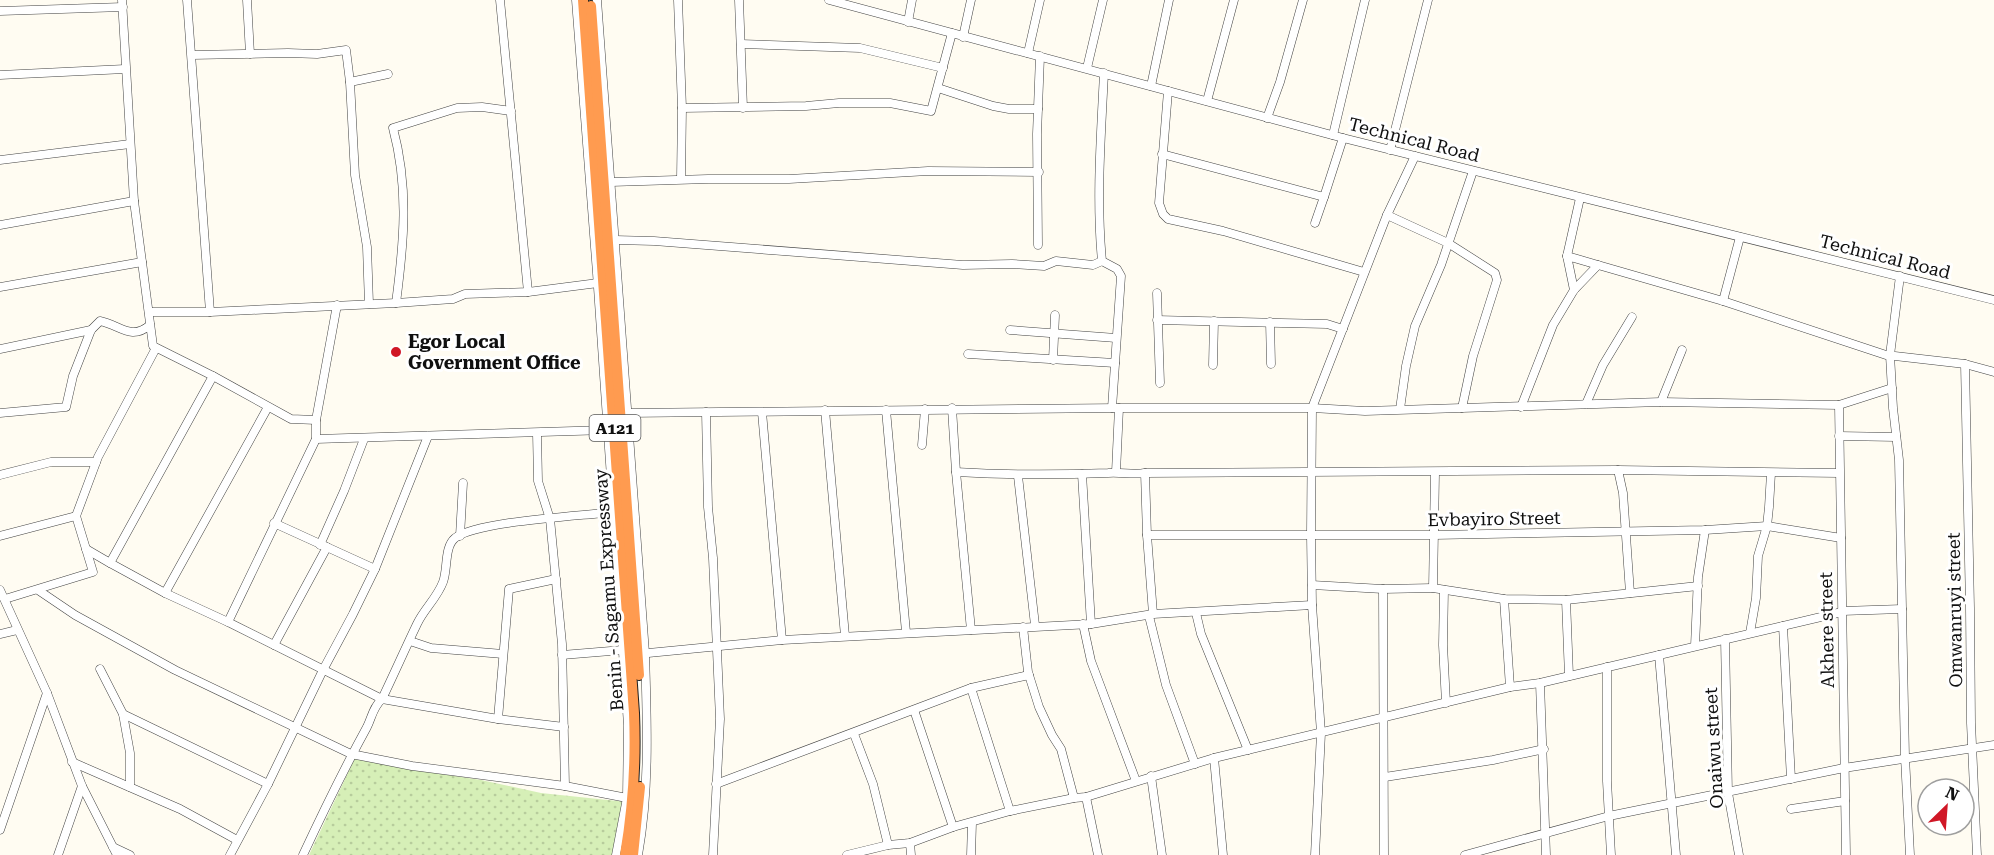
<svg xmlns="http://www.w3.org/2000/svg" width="1994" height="855" font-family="'Roboto Serif',serif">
<defs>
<pattern id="grass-dots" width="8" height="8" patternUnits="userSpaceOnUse" patternTransform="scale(1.5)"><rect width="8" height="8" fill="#d6efb7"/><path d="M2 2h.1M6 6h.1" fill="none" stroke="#b7cc9c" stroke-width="1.8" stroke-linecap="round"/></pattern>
</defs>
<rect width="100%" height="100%" fill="#fffcf2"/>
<path fill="url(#grass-dots)" d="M 355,758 L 422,771 L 481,780 L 541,793 L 627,802 L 620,855 L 309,855 Z"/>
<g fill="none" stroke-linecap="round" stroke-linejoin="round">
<defs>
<g id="minor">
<path d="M 122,0 L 134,201 L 153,346 L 213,376 L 291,419 L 316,420"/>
<path d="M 187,0 L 210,312"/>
<path d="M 247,0 L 250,54"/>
<path d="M 500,0 L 528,292"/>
<path d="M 576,0 L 597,273 L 628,725 L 627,798 L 616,855"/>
<path d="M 597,0 L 645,653 C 647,721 650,788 638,855"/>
<path d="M 678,0 L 682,108 L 681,179"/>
<path d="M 739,0 L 743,108"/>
<path d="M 829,0 L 1343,138 L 1994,300"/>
<path d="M 0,11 L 123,7"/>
<path d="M 908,22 L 912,0"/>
<path d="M 963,37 L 971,0"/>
<path d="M 741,44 L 860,48 L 943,68"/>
<path d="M 1028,53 L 1040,0"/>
<path d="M 192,55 L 288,53 L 317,54 L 346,50 L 350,82 L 355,175 L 367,247 L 369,304"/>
<path d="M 1087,68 L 1103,0"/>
<path d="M 1104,73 C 1101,135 1096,199 1102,261 L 1117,269 L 1121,276 L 1112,408"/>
<path d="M 0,75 L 125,69"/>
<path d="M 350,82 L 388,74"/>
<path d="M 1151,86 L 1169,0"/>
<path d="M 938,88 L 993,106 L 1009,109 L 1038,109"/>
<path d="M 1168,91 L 1159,203 L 1163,214 L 1168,219 L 1223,231 L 1364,272"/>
<path d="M 1207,101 L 1234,0"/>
<path d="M 682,108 L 806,106 L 839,103 L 890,103 L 931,111 L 952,33"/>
<path d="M 1267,118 L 1280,82 L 1303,0"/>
<path d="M 1333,135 L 1365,0"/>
<path d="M 1390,150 L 1428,0"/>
<path d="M 1162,154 L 1324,197 L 1343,138"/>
<path d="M 0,160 L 130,144"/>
<path d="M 611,182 L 708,179 L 789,179 L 928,171 L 1039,172"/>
<path d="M 1387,215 L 1448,243 L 1495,273 L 1497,280 L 1473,356 L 1462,408"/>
<path d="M 1315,223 L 1324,197"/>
<path d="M 0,225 L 134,201"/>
<path d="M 615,240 L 654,241 L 963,265 L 1012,264 L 1044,266 L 1056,261 L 1093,265 L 1102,261"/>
<path d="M 1038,245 L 1037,134 L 1040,56"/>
<path d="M 1567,256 L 1580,198"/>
<path d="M 1900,276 L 1890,355 L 1893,408 L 1899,460 L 1905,757 L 1910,855"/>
<path d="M 0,287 L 142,262"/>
<path d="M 1574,290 L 1567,256 L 1598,265"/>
<path d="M 1157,293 L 1160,383"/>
<path d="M 1723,301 L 1740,237"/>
<path d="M 396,303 C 404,242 409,188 393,128 L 457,108 L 482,107 L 511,111"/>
<path d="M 149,312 L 210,312 L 396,303 L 453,299 L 465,294 L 528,292 L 598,283"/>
<path d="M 1157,320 L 1327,324 L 1343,329"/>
<path d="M 1270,322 L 1271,364"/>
<path d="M 1010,330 L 1116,338"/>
<path d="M 0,349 L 91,330"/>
<path d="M 968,354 L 1115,363"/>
<path d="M 1053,360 L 1055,315"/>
<path d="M 1965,364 L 1970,608 L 1971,723 L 1977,855"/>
<path d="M 1213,365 L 1214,321"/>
<path d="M 1661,402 L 1682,350"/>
<path d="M 1586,404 L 1603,365 L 1632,317"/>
<path d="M 1839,405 L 1846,855"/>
<path d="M 1521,407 L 1553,325 L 1574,290 L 1598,265 L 1723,301 L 1886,355 L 1965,364 L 1994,372"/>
<path d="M 952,408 L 956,472 L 971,630"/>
<path d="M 1400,409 L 1406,366 L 1415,326 L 1441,265 L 1473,171"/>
<path d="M 825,410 L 845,636"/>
<path d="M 886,410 L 906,632"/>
<path d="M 706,412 L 708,507 L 713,558 L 720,719 L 713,855"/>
<path d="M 762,412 L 782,640"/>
<path d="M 0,413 L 66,407 L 73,376 L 91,330 L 100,321 C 120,325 131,341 150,325"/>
<path d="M 627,413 L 1119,408 L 1312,408 L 1365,411 L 1661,402 L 1839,405 L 1892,388"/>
<path d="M 537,433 L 538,481 L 550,519 L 562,644 L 565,786"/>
<path d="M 1839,436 L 1896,437"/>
<path d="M 316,439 L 607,430"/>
<path d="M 922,445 L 925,409"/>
<path d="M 1618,470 L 1623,493 L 1630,593"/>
<path d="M 956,472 C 1007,475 1057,475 1108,473 C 1121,472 1133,475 1145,473 L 1618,470 L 1839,473"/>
<path d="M 1116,472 L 1119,408"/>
<path d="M 1145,473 L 1147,535 L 1153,614"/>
<path d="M 1082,474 L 1091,624"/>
<path d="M 0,475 L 51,462 L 96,462"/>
<path d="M 1018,476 L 1035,625"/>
<path d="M 274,523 L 375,569"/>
<path d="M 1147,535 L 1434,535 L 1705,530 L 1767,526 L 1841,538"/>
<path d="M 0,536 L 76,516 L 98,457 L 156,348"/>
<path d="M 460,536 L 463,483"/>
<path d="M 320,545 L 344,491 L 364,439"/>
<path d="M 86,549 L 110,563 L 213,376"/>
<path d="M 110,563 L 165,593 L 228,622 L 316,439 L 316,420 L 337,305"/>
<path d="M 1312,585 L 1383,589 L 1433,588 L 1504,599 L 1566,600 L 1698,586"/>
<path d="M 1433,588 L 1435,473"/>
<path d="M 1383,589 L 1384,855"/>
<path d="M 0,590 L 47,693 L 82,786 L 117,855"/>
<path d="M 38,590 L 75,615 L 175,670 L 351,754 L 412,766 L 565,786 L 627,798"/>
<path d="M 1444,590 L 1443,645 L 1446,703"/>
<path d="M 165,593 L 268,407"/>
<path d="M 5,599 L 93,572 L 76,516"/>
<path d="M 1504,599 L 1510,687"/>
<path d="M 1566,600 L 1569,676"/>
<path d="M 1312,605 L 1311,535 L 1312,408 L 1387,215 L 1415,156"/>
<path d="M 1842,611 L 1902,609"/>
<path d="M 1196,613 L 1201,634 L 1248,750"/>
<path d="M 1149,616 L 1166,685 L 1195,764"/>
<path d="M 228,622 L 382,699 L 498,719 L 564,727"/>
<path d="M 1083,624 L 1091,661 L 1136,781"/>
<path d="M 1783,626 L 1791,779"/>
<path d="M 1023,627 L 1028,672 L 1039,707 L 1052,735 L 1061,749 L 1074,798"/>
<path d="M 1750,633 L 1756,598 L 1758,556 L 1767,526 L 1769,507 L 1771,473"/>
<path d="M 0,634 L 17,630"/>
<path d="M 1725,639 L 1728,793 L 1739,855"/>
<path d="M 410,641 L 431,648 L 503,654"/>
<path d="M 274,645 L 327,547"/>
<path d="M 1695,646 L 1698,577 L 1705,530"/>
<path d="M 638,654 L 782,640 L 1091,624 L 1153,614 L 1312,605 L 1321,733 L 1315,855"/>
<path d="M 562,655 L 623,650"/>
<path d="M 1659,655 L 1676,855"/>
<path d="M 1607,667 L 1607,781 L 1611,855"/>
<path d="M 100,669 L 123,714 L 130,753 L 130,787"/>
<path d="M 1540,683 L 1546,855"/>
<path d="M 971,688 L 1010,811"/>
<path d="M 914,710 L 953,827"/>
<path d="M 123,714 L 268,784"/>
<path d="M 498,719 L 509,589 L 556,579"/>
<path d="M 854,734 L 873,784 L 888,845"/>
<path d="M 1214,758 L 1223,855"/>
<path d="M 72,762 L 180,809 L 237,840"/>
<path d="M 1151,776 L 1162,855"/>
<path d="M 1385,777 L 1493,760 L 1544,749"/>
<path d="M 716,784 L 971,688 L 1029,675"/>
<path d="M 1086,797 L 1098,855"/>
<path d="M 1791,809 L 1845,801"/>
<path d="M 0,830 L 47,693"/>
<path d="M 910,843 L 911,855"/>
<path d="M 113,847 L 130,855"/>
<path d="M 58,855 L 82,786"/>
<path d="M 230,855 L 268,784 L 323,670 L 353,614 L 375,569 L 428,436"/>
<path d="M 303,855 C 323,812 344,769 367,727 C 372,717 373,707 382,699 C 394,674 405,649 417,624 C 424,609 437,598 443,582 C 448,569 444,547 455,538 C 477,521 581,516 613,512"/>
<path d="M 847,855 L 888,845 L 910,843 L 953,827 L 1010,811 L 1074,798 L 1086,797 L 1214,758 L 1510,687 L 1540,683 L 1842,612"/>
<path d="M 971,855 L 972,823"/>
<path d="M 1465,855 L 1609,816 L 1844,768 L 1994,745"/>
</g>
<g id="highway">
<path d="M 583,0 L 634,713 C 636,761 633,808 625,855"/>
<path d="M 591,6 L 639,675"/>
<path d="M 633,855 L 640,787"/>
</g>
</defs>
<use href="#minor" stroke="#434343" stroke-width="9"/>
<use href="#highway" stroke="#212121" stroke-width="12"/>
<use href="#minor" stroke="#fff" stroke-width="8"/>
<use href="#highway" stroke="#ff9b50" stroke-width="10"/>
</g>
<circle fill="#d01726" stroke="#fff" stroke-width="2" cx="396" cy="352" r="6"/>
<g text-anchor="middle" stroke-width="6" stroke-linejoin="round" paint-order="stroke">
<rect fill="#fff" stroke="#585858" stroke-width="1.5" x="589.5" y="415" width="51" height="26" rx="4.5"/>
<g font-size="16" font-weight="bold" fill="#101010">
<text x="615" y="434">A121</text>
</g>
<g font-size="18" fill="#101010" stroke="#fff">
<text transform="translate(1414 140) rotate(14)" y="6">Technical Road</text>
<text transform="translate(1885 257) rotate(14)" y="6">Technical Road</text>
<text transform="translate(1494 519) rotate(-1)" y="6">Evbayiro Street</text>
<text transform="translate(609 590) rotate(-94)" y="6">Benin - Sagamu Expressway</text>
<text transform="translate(1955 610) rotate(-91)" y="6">Omwanruyi street</text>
<text transform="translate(1827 630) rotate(-91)" y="6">Akhere street</text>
<text transform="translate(1714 748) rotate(-93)" y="6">Onaiwu street</text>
</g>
<g font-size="18" font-weight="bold" fill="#101010" stroke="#fff" text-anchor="start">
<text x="408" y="348">Egor Local<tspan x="408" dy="21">Government Office</tspan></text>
</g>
</g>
<g transform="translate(1946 807) rotate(25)"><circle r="28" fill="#ffffff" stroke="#9f9f9f" stroke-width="1.5"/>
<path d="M0-4.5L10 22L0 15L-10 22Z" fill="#d01726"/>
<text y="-9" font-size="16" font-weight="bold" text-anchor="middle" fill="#101010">N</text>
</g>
</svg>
